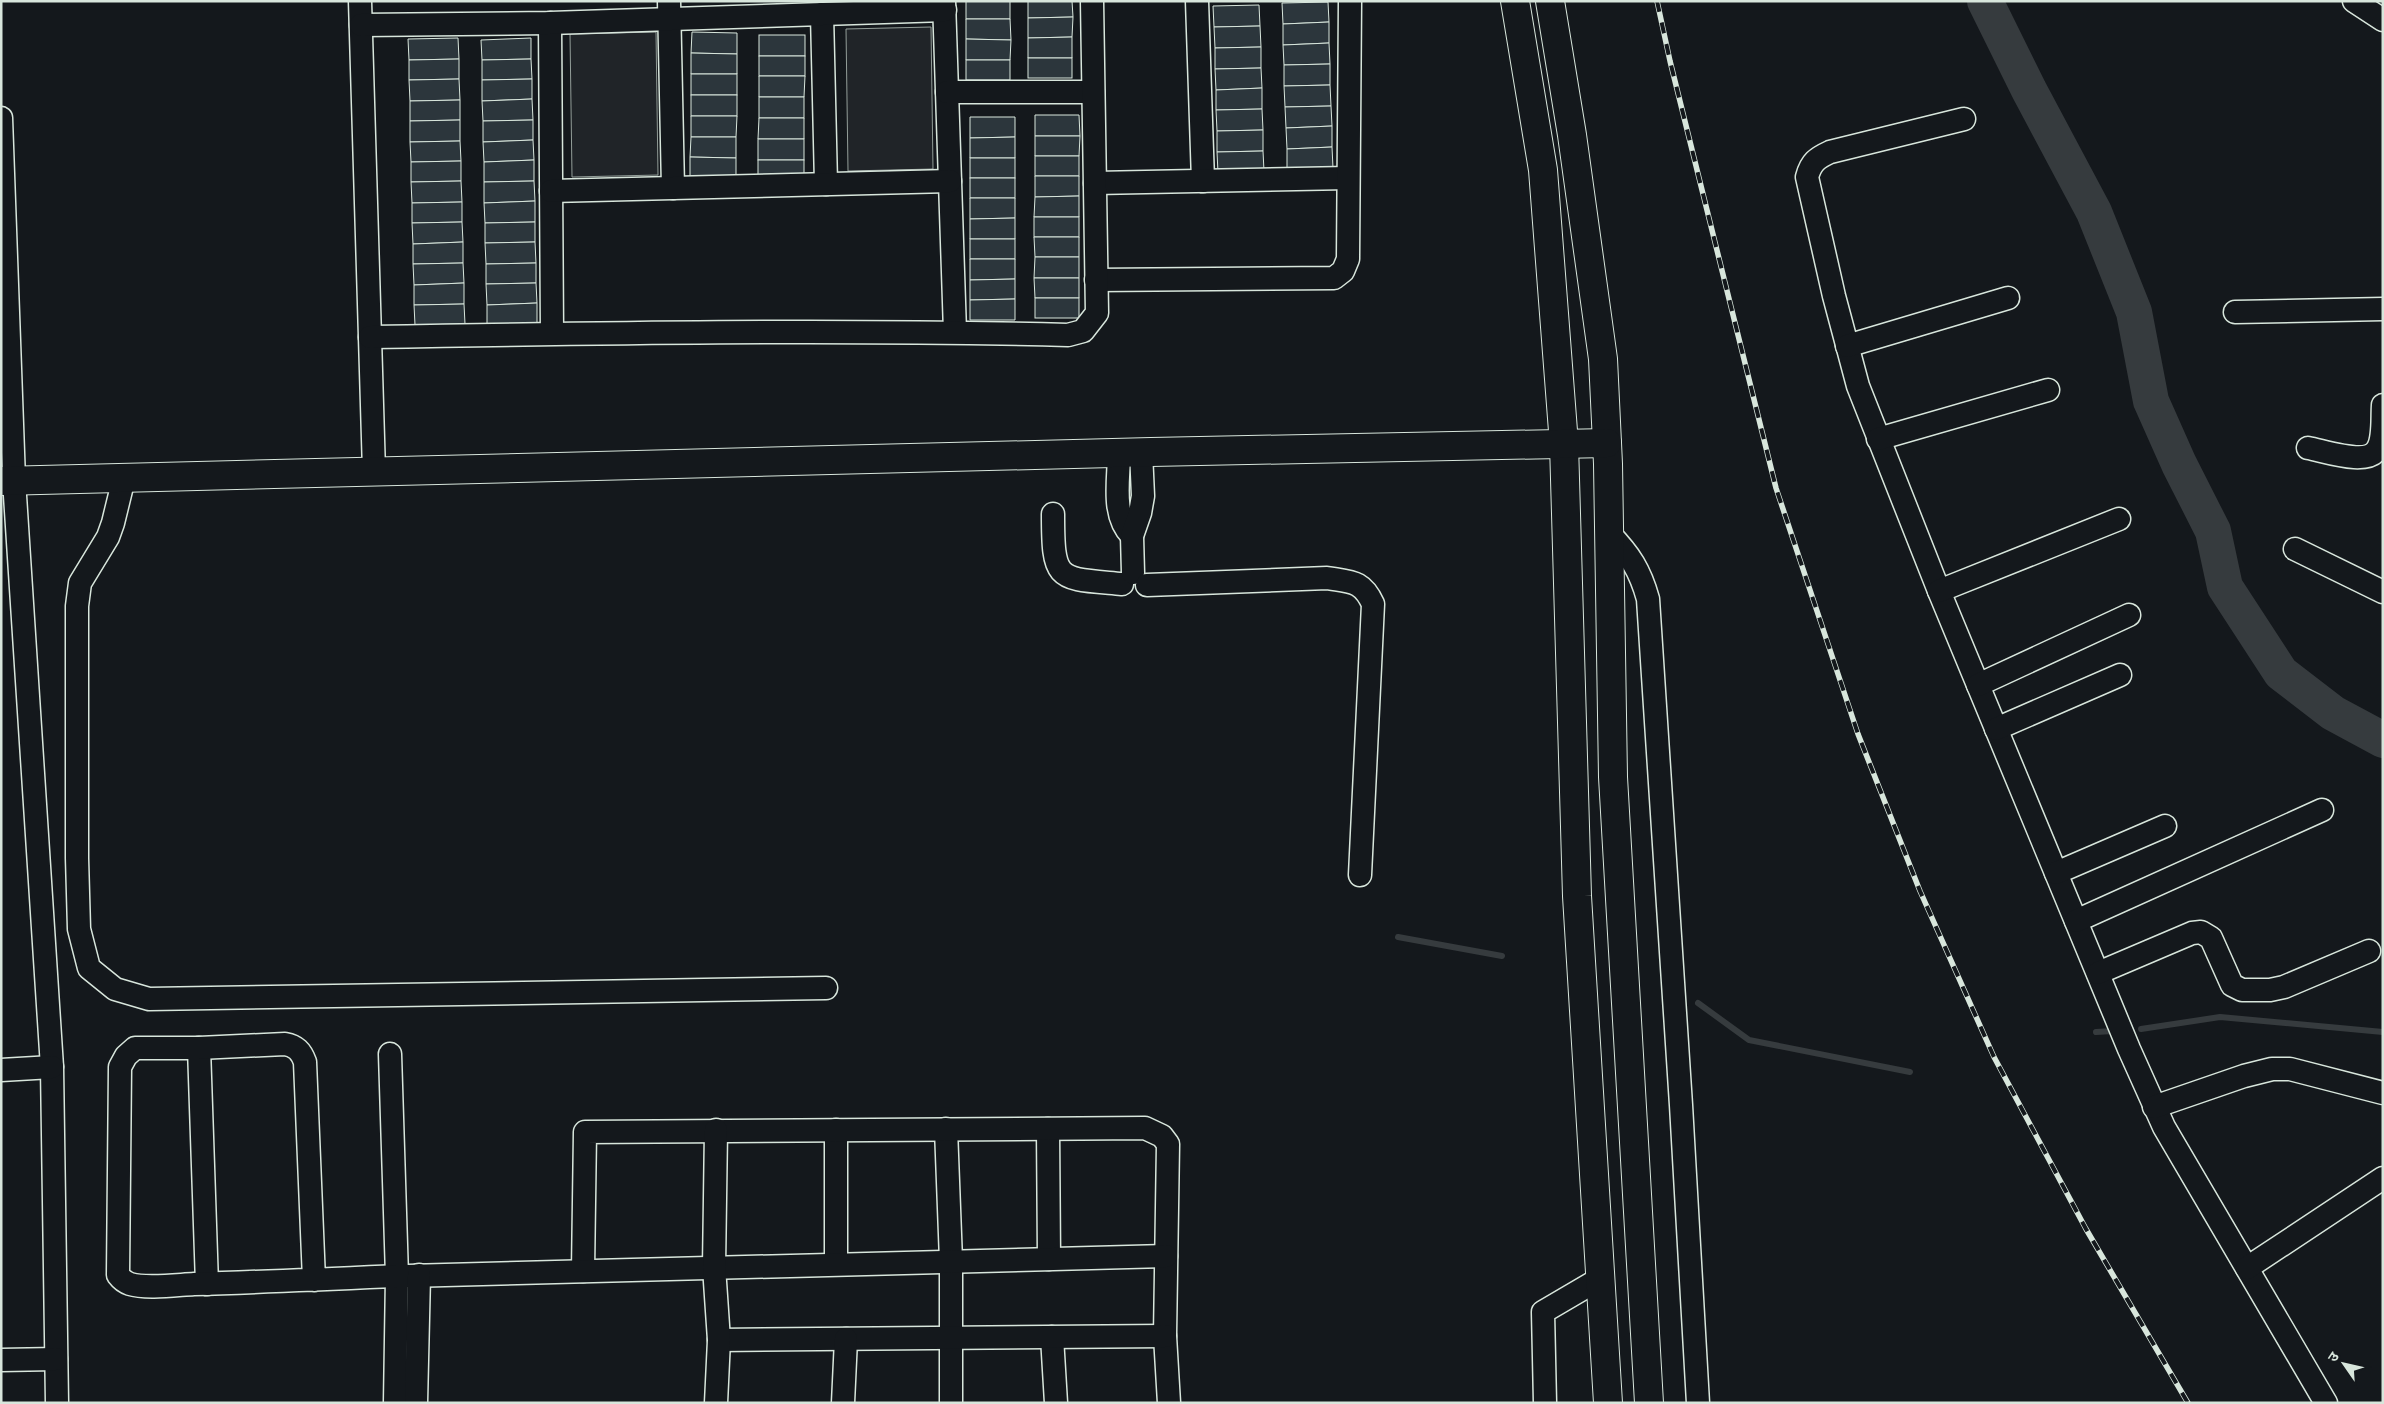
<svg xmlns="http://www.w3.org/2000/svg" width="2384" height="1404" font-family="'Noto Sans','Noto Sans Devanagari',sans-serif">
<rect width="100%" height="100%" fill="#14181c"/>
<g fill="#202428" stroke="#939e99">
<path d="M 931,27 L 933,169 L 848,171 L 846,29 Z"/>
<path d="M 656,32 L 658,175 L 572,177 L 570,34 Z"/>
</g>
<g fill="none" stroke-linecap="round" stroke-linejoin="round">
<g stroke="#363b3e" stroke-width="6">
<path d="M 1398,937 L 1502,956"/>
<path d="M 1698,1003 L 1749,1040 L 1910,1072"/>
<path d="M 2141,1029 L 2220,1017 L 2383,1032"/>
<path d="M 2096,1032 L 2113,1031"/>
</g>
<path stroke="#363b3e" stroke-width="36" d="M 1985,1 L 2029,90 L 2094,212 L 2134,312 L 2151,401 L 2179,464 L 2213,531 L 2225,587 L 2281,673 L 2333,713 L 2383,740"/>
</g>
<g fill="#2c363c" stroke="#d8e6dc">
<rect x="966" y="1" width="44" height="18"/>
<path d="M 1028,1 L 1072,1 L 1073,17 L 1028,18 Z"/>
<path d="M 1328,2 L 1329,22 L 1283,24 L 1282,3 Z"/>
<path d="M 1259,5 L 1260,26 L 1214,27 L 1213,6 Z"/>
<path d="M 1073,17 L 1072,37 L 1028,38 L 1028,18 Z"/>
<path d="M 966,19 L 1010,19 L 1011,40 L 966,39 Z"/>
<path d="M 1329,22 L 1329,43 L 1283,45 L 1283,24 Z"/>
<path d="M 1260,26 L 1261,47 L 1215,48 L 1214,27 Z"/>
<path d="M 692,32 L 737,33 L 737,54 L 691,53 Z"/>
<rect x="759" y="35" width="46" height="21"/>
<path d="M 1072,37 L 1072,58 L 1028,58 L 1028,38 Z"/>
<path d="M 458,38 L 459,59 L 409,60 L 408,39 Z"/>
<path d="M 531,38 L 531,59 L 482,60 L 481,40 Z"/>
<path d="M 966,39 L 1011,40 L 1010,60 L 966,60 Z"/>
<path d="M 1329,43 L 1330,64 L 1284,65 L 1283,45 Z"/>
<path d="M 1261,47 L 1261,68 L 1215,69 L 1215,48 Z"/>
<path d="M 691,53 L 737,54 L 737,74 L 691,74 Z"/>
<rect x="759" y="56" width="46" height="20"/>
<rect x="1028" y="58" width="44" height="20"/>
<path d="M 459,59 L 459,79 L 409,80 L 409,60 Z"/>
<path d="M 531,59 L 532,79 L 482,80 L 482,60 Z"/>
<rect x="966" y="60" width="44" height="20"/>
<path d="M 1330,64 L 1330,85 L 1284,86 L 1284,65 Z"/>
<path d="M 1261,68 L 1262,88 L 1216,90 L 1215,69 Z"/>
<rect x="691" y="74" width="46" height="21"/>
<path d="M 759,76 L 805,76 L 804,97 L 759,97 Z"/>
<path d="M 459,79 L 460,100 L 410,101 L 409,80 Z"/>
<path d="M 532,79 L 532,99 L 482,101 L 482,80 Z"/>
<path d="M 1330,85 L 1331,106 L 1285,107 L 1284,86 Z"/>
<path d="M 1262,88 L 1262,109 L 1216,110 L 1216,90 Z"/>
<rect x="691" y="95" width="46" height="21"/>
<rect x="759" y="97" width="45" height="21"/>
<path d="M 532,99 L 533,120 L 483,121 L 482,101 Z"/>
<path d="M 460,100 L 460,120 L 410,121 L 410,101 Z"/>
<path d="M 1331,106 L 1332,126 L 1286,128 L 1285,107 Z"/>
<path d="M 1262,109 L 1263,130 L 1217,131 L 1216,110 Z"/>
<path d="M 1035,115 L 1079,115 L 1080,136 L 1035,136 Z"/>
<path d="M 691,116 L 737,116 L 736,137 L 691,137 Z"/>
<path d="M 970,117 L 1015,117 L 1015,137 L 970,138 Z"/>
<path d="M 759,118 L 804,118 L 804,139 L 758,139 Z"/>
<path d="M 460,120 L 460,141 L 410,142 L 410,121 Z"/>
<path d="M 533,120 L 533,140 L 483,142 L 483,121 Z"/>
<path d="M 1332,126 L 1332,147 L 1287,149 L 1286,128 Z"/>
<path d="M 1263,130 L 1263,151 L 1217,152 L 1217,131 Z"/>
<path d="M 1035,136 L 1080,136 L 1079,156 L 1035,156 Z"/>
<path d="M 691,137 L 736,137 L 736,158 L 690,157 Z"/>
<path d="M 1015,137 L 1015,158 L 970,158 L 970,138 Z"/>
<rect x="758" y="139" width="46" height="21"/>
<path d="M 533,140 L 534,160 L 484,162 L 483,142 Z"/>
<path d="M 460,141 L 461,161 L 411,162 L 410,142 Z"/>
<path d="M 1332,147 L 1333,168 L 1287,170 L 1287,149 Z"/>
<path d="M 1263,151 L 1264,171 L 1218,173 L 1217,152 Z"/>
<rect x="1035" y="156" width="44" height="20"/>
<path d="M 690,157 L 736,158 L 736,178 L 690,178 Z"/>
<rect x="970" y="158" width="45" height="20"/>
<path d="M 534,160 L 534,181 L 484,182 L 484,162 Z"/>
<rect x="758" y="160" width="46" height="21"/>
<path d="M 461,161 L 461,181 L 411,182 L 411,162 Z"/>
<path d="M 1035,176 L 1079,176 L 1079,196 L 1035,197 Z"/>
<rect x="970" y="178" width="45" height="20"/>
<path d="M 461,181 L 462,202 L 412,203 L 411,182 Z"/>
<path d="M 534,181 L 535,201 L 484,203 L 484,182 Z"/>
<path d="M 1079,196 L 1079,217 L 1034,217 L 1035,197 Z"/>
<path d="M 970,198 L 1015,198 L 1015,218 L 970,219 Z"/>
<path d="M 535,201 L 535,222 L 485,223 L 484,203 Z"/>
<path d="M 462,202 L 462,222 L 412,223 L 412,203 Z"/>
<rect x="1034" y="217" width="45" height="20"/>
<path d="M 1015,218 L 1015,239 L 970,239 L 970,219 Z"/>
<path d="M 462,222 L 463,242 L 413,244 L 412,223 Z"/>
<path d="M 535,222 L 535,242 L 485,243 L 485,223 Z"/>
<path d="M 1034,237 L 1079,237 L 1079,257 L 1035,257 Z"/>
<rect x="970" y="239" width="45" height="20"/>
<path d="M 463,242 L 463,263 L 413,264 L 413,244 Z"/>
<path d="M 535,242 L 536,263 L 486,264 L 485,243 Z"/>
<path d="M 1035,257 L 1079,257 L 1079,278 L 1034,278 Z"/>
<path d="M 970,259 L 1015,259 L 1015,279 L 970,280 Z"/>
<path d="M 463,263 L 464,283 L 414,285 L 413,264 Z"/>
<path d="M 536,263 L 536,283 L 486,284 L 486,264 Z"/>
<path d="M 1034,278 L 1079,278 L 1079,298 L 1035,298 Z"/>
<path d="M 1015,279 L 1015,299 L 970,300 L 970,280 Z"/>
<path d="M 464,283 L 464,304 L 414,305 L 414,285 Z"/>
<path d="M 536,283 L 537,303 L 487,305 L 486,284 Z"/>
<rect x="1035" y="298" width="44" height="20"/>
<path d="M 1015,299 L 1015,320 L 970,320 L 970,300 Z"/>
<path d="M 537,303 L 537,324 L 487,325 L 487,305 Z"/>
<path d="M 464,304 L 465,324 L 415,325 L 414,305 Z"/>
</g>
<g fill="none" stroke-linecap="round" stroke-linejoin="round">
<defs>
<g id="minor">
<path d="M 360,1 L 374,472"/>
<path d="M 669,1 L 673,188"/>
<path d="M 944,1 L 955,332"/>
<path d="M 1197,1 L 1203,181"/>
<path d="M 2354,1 L 2383,20"/>
<path d="M 822,14 L 826,184"/>
<path d="M 550,23 L 552,333"/>
<path d="M 361,25 L 550,23 L 945,10"/>
<path d="M 947,92 L 1093,92"/>
<path d="M 1,118 L 14,480 L 52,1067 L 57,1403"/>
<path d="M 1964,119 L 1830,152 C 1817,158 1811,162 1807,177 L 1834,296 L 1858,386 L 1939,591 L 2129,1049 L 2164,1127 L 2326,1403"/>
<path d="M 1095,183 L 1348,178"/>
<path d="M 551,191 L 950,181"/>
<path d="M 1096,280 L 1334,278 L 1343,271 L 1348,259 L 1350,1"/>
<path d="M 2235,312 L 2383,309"/>
<path d="M 370,337 C 602,333 836,329 1068,335 L 1083,331 L 1097,313 L 1092,1"/>
<path d="M 1847,346 L 2008,298"/>
<path d="M 1878,439 L 2048,390"/>
<path d="M 2308,448 C 2325,451 2369,467 2378,448 C 2384,437 2382,418 2383,405"/>
<path d="M 1119,453 C 1119,480 1111,515 1132,536"/>
<path d="M 124,478 L 113,523 L 108,537 L 80,583 L 77,606 L 77,858 L 79,929 L 89,968 L 115,989 L 149,999 L 826,988"/>
<path d="M 1053,514 C 1053,583 1057,578 1122,584"/>
<path d="M 1609,533 C 1630,555 1640,570 1648,599 L 1681,1105 L 1698,1403"/>
<path d="M 2295,549 L 2383,592"/>
<path d="M 1133,573 L 1132,536 L 1140,513 L 1143,496 L 1141,452"/>
<path d="M 1147,585 L 1327,578 C 1351,582 1362,580 1373,604 L 1360,875"/>
<path d="M 1939,591 L 2119,519"/>
<path d="M 1978,685 L 2129,615"/>
<path d="M 1996,729 L 2120,675"/>
<path d="M 2056,873 L 2165,826"/>
<path d="M 2076,921 L 2322,810"/>
<path d="M 2098,973 L 2192,933 L 2201,932 L 2211,938 L 2232,985 L 2242,990 L 2270,990 L 2284,987 L 2369,951"/>
<path d="M 199,1048 L 207,1284"/>
<path d="M 390,1054 L 397,1276 L 395,1403"/>
<path d="M 1,1070 L 52,1067"/>
<path d="M 2154,1107 L 2244,1076 L 2272,1069 L 2290,1069 L 2383,1093"/>
<path d="M 946,1129 L 951,1261 L 951,1403"/>
<path d="M 1048,1129 L 1049,1259"/>
<path d="M 836,1264 L 836,1130"/>
<path d="M 2247,1268 L 2383,1178"/>
<path d="M 583,1271 L 585,1132 L 1145,1128 L 1162,1136 L 1168,1144 L 1165,1336 L 1169,1403"/>
<path d="M 314,1280 L 305,1062 C 301,1051 296,1046 285,1044 L 199,1048 L 135,1048 L 126,1056 L 120,1067 L 118,1275 C 121,1279 124,1282 130,1284 C 146,1289 176,1285 194,1284 C 262,1282 329,1279 397,1276 L 408,1276 L 1166,1256"/>
<path d="M 1052,1337 L 1056,1403"/>
<path d="M 719,1340 L 1165,1336"/>
<path d="M 1,1360 L 56,1359"/>
<path d="M 416,1403 L 419,1275"/>
<path d="M 716,1403 L 719,1340 L 714,1267 L 716,1130"/>
<path d="M 843,1403 L 846,1339"/>
<path d="M 1545,1403 L 1543,1312 L 1601,1278"/>
</g>
<g id="major">
<path d="M 1515,1 L 1543,170 L 1564,444 L 1577,896 L 1608,1403"/>
<path d="M 1550,1 L 1572,135 L 1603,359 L 1608,464 L 1613,777 L 1649,1403"/>
<path d="M 1,481 L 1151,452 L 1607,443"/>
</g>
</defs>
<use href="#minor" stroke="#d8e6dc" stroke-width="25"/>
<use href="#major" stroke="#d8e6dc" stroke-width="30"/>
<use href="#minor" stroke="#14181c" stroke-width="22"/>
<use href="#major" stroke="#14181c" stroke-width="28"/>
<defs>
<path id="rail" d="M 1657,1 L 1670,61 L 1776,488 L 1858,734 L 1920,891 L 1994,1057 L 2086,1229 L 2188,1403"/>
</defs>
<use href="#rail" stroke="#d8e6dc" stroke-width="5.5"/>
<use href="#rail" stroke="#14181c" stroke-width="4" stroke-dasharray="11" stroke-linecap="butt"/>
</g>
<rect width="2384" height="1404" fill="none" stroke="#d8e6dc" stroke-width="5"/>
<g transform="translate(2344 1364) rotate(304)" stroke="#14181c" stroke-width="4" paint-order="stroke">
<path d="M0-4L9 19L0 12L-9 19Z" fill="#d8e6dc"/>
<text y="-8" font-size="14" font-weight="bold" text-anchor="middle" fill="#d8e6dc">उ</text>
</g>
</svg>
